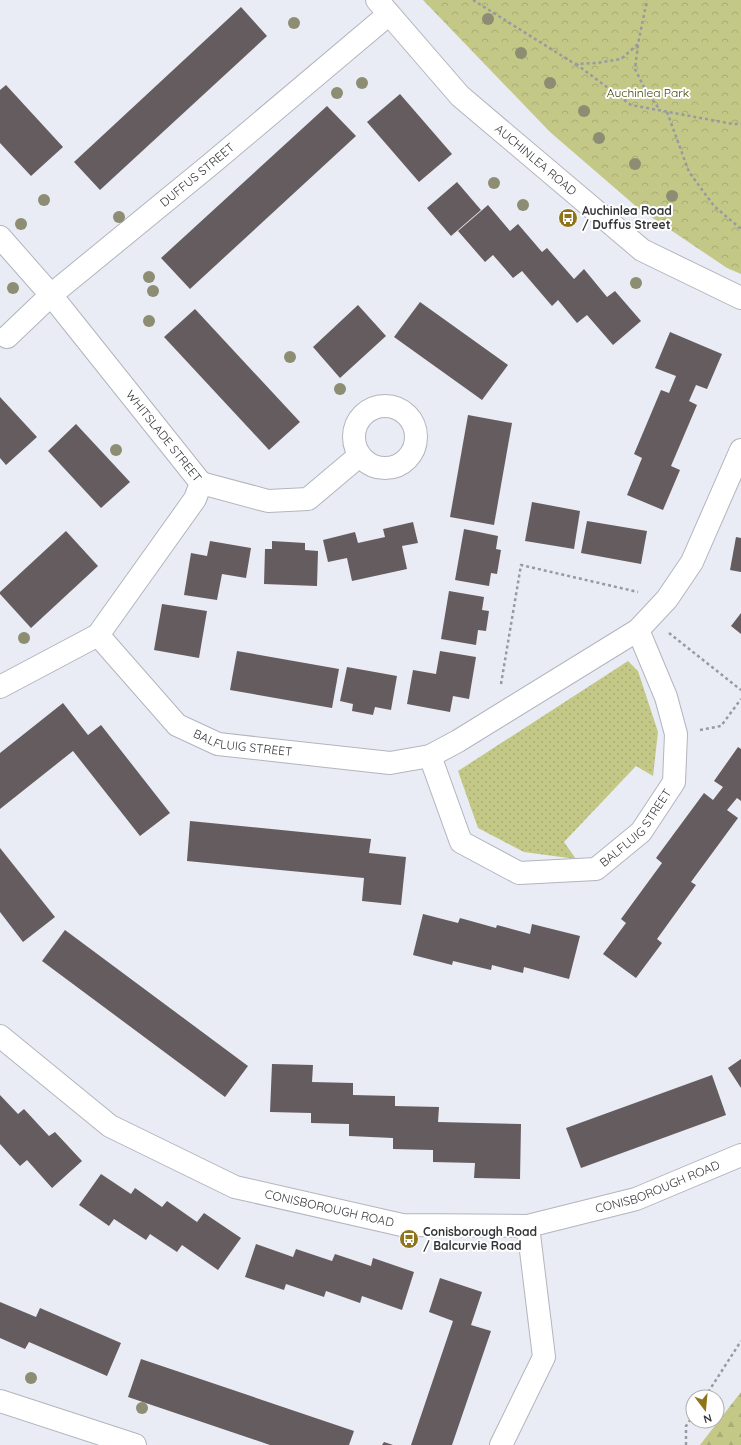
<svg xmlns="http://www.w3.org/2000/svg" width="741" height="1445" font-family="Quicksand,sans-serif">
<defs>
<pattern id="grass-dots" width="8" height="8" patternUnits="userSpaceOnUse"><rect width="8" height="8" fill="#c4c886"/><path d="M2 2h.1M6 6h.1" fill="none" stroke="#a9ac74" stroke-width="1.8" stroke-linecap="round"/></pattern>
<pattern id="forest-firs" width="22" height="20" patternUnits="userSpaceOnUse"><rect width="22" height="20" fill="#c4c886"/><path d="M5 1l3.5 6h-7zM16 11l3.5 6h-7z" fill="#a9ac74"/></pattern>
<pattern id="park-crowns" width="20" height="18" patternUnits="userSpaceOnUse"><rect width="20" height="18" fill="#c4c886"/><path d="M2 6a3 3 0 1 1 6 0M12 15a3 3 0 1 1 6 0" fill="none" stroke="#a9ac74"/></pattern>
</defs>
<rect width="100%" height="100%" fill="#e9ecf5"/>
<path fill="url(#grass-dots)" d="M 628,661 L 638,671 L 658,732 L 653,776 L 636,766 L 564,842 L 576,859 L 524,852 L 478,828 L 458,771 Z"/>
<path fill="url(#forest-firs)" d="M 741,1392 L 741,1445 L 700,1445 Z"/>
<path fill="url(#park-crowns)" d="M 423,0 L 741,0 L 741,274 L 727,268 L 638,208 L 550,132 Z"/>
<g fill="#655c5f">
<path d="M 241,7 L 267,36 L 100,190 L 74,162 Z"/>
<path d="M 6,85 L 63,147 L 31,176 L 0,143 L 0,90 Z"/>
<path d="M 400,94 L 452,154 L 419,182 L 367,122 Z"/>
<path d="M 327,106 L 356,136 L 190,289 L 161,258 Z"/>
<path d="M 457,182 L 481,210 L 451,236 L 427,208 Z"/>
<path d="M 488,205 L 510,231 L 518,224 L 542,252 L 547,248 L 574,279 L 584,269 L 607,297 L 615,291 L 641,321 L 613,345 L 587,315 L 577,323 L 558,300 L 552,306 L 522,271 L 513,278 L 493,255 L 485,262 L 458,231 Z"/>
<path d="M 420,302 L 508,365 L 482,400 L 394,337 Z"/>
<path d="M 358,305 L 386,336 L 340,378 L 313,347 Z"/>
<path d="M 195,309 L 300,422 L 269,450 L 164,337 Z"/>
<path d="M 670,332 L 722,354 L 707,389 L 696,385 L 689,401 L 697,405 L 671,466 L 680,470 L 663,510 L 627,495 L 642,458 L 634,454 L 661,390 L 669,393 L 676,376 L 655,368 Z"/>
<path d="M 0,397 L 37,437 L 6,465 L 0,458 Z"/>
<path d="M 468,415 L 512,423 L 494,525 L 450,517 Z"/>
<path d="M 76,424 L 130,482 L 101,508 L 48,451 Z"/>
<path d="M 532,502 L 580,511 L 574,549 L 525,541 Z"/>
<path d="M 587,521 L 647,531 L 641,564 L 581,553 Z"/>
<path d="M 413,522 L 418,543 L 402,546 L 407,569 L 352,581 L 347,558 L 328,562 L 323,540 L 355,532 L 358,543 L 385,537 L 383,529 Z"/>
<path d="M 464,529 L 498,536 L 496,549 L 501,550 L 497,574 L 491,573 L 489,586 L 455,580 Z"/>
<path d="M 66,531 L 98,566 L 31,628 L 0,594 L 0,592 Z"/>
<path d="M 736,537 L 741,538 L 741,572 L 730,570 Z"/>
<path d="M 210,541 L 251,548 L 246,578 L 222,574 L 217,600 L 184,595 L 191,553 L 207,556 Z"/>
<path d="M 272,541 L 305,543 L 305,550 L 318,551 L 317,586 L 264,584 L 265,549 L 272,549 Z"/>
<path d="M 449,591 L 484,597 L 482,610 L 489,611 L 486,631 L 478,630 L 476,645 L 441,639 Z"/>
<path d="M 162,604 L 207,611 L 199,658 L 154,650 Z"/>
<path d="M 741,613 L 741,634 L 731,626 Z"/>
<path d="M 237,651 L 339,669 L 332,708 L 230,690 Z"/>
<path d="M 440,651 L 476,657 L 469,699 L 453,696 L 450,712 L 407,704 L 413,670 L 436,674 Z"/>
<path d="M 347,667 L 397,676 L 391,710 L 375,707 L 373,715 L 352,711 L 353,704 L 340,701 Z"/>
<path d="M 63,703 L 88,735 L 101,725 L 170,813 L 140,836 L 73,751 L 0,809 L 0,753 Z"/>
<path d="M 738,747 L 741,749 L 741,801 L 737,798 L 727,810 L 738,818 L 691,882 L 696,885 L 657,939 L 662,943 L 636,978 L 603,954 L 626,923 L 621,919 L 662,863 L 656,858 L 704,793 L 713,800 L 723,787 L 714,781 Z"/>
<path d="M 190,821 L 371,839 L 369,853 L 406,857 L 401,905 L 362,901 L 364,878 L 187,861 Z"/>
<path d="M 0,848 L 55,917 L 23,942 L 0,912 Z"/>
<path d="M 423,914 L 458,923 L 460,918 L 496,928 L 497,925 L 530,934 L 532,924 L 580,936 L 569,979 L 524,967 L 523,973 L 492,965 L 491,970 L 453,961 L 452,965 L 413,955 Z"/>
<path d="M 65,930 L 248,1066 L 225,1097 L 42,961 Z"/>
<path d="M 741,1059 L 741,1088 L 728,1068 Z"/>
<path d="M 272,1064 L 313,1065 L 312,1082 L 353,1083 L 353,1095 L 395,1096 L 395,1106 L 439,1107 L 438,1122 L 521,1124 L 520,1179 L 474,1178 L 475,1163 L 433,1162 L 433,1150 L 393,1149 L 393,1138 L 349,1136 L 349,1124 L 311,1123 L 311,1113 L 270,1112 Z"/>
<path d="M 712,1075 L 726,1115 L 581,1168 L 566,1128 Z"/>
<path d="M 0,1095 L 18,1114 L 24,1109 L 49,1136 L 55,1132 L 82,1161 L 52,1188 L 27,1160 L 20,1166 L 0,1144 Z"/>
<path d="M 101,1174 L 131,1194 L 135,1188 L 162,1207 L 167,1201 L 197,1222 L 204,1213 L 241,1238 L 218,1270 L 182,1245 L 177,1252 L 150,1234 L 146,1240 L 114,1219 L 109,1226 L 79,1205 Z"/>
<path d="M 256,1244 L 293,1257 L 296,1249 L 332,1261 L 335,1254 L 371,1266 L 373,1258 L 414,1272 L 402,1310 L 362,1296 L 360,1303 L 326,1291 L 324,1297 L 286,1284 L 284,1290 L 245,1277 Z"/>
<path d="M 440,1278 L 482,1292 L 471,1325 L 491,1331 L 452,1445 L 411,1445 L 453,1321 L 429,1312 Z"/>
<path d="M 0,1302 L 36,1317 L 40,1308 L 121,1343 L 107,1376 L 29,1342 L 25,1349 L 0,1338 Z"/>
<path d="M 141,1359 L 354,1431 L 349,1445 L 270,1445 L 128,1397 Z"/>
<path d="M 384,1442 L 393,1445 L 382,1445 Z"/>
</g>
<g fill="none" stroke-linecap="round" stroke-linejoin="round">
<defs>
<g id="street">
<path id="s1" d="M 0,237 L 51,295 L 201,483 L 195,499 L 98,635 L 0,687"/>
<path id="s2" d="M 7,337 L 51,295 L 211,164 L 389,14"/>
<circle cx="385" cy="437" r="31"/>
<path d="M 201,483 L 268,501 L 308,499 L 359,456"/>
<path id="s3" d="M 98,635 L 177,725 L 218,744 L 390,763 L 430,756 L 458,741 L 638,630 L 667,599 L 692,562 L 741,450"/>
<path id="s4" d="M 430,756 L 461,842 L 519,873 L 596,869 L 641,832 L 674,782 L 676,734 L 666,697 L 638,630"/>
<path id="s5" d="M 0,1036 L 110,1126 L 235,1187 L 402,1225 L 528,1226 L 636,1199 L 741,1155"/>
<path d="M 0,1401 L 135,1445"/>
<path d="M 501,1445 L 544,1357 L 528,1226"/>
</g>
<g id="secondary">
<path id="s6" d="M 377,0 L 460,96 L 642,250 L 741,298"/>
</g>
</defs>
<use href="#street" stroke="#b2b5be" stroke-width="24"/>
<use href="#secondary" stroke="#b2b5be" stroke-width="24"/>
<g stroke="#979aa0" stroke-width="2.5" stroke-dasharray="3 3" stroke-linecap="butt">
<path d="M 473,0 L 575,64 L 597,63 L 621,59 L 638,44 L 647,0"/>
<path d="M 638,45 L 635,69 L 646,91 L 660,110"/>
<path d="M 576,64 L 631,105 L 733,124 L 741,124"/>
<path d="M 667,112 L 689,172 L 714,206 L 741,229"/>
<path d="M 669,633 L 741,690"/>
<path d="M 501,684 L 521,565 L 638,592"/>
<path d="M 700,730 L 721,726 L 741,699"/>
<path d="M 705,1397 L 741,1341"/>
<path d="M 686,1445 L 686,1426 L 693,1416"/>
</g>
<use href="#street" stroke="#fff" stroke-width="22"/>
<use href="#secondary" stroke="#fff" stroke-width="22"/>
</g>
<g fill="#8c8d72">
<circle cx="488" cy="19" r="6"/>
<circle cx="294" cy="23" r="6"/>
<circle cx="521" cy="53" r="6"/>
<circle cx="362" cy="83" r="6"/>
<circle cx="550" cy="83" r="6"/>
<circle cx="337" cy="93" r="6"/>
<circle cx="584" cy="111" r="6"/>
<circle cx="599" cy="138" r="6"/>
<circle cx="635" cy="164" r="6"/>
<circle cx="494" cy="183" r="6"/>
<circle cx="672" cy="196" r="6"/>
<circle cx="44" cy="200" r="6"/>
<circle cx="523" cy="205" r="6"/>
<circle cx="119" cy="217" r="6"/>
<circle cx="21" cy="224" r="6"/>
<circle cx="149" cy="277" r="6"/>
<circle cx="636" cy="283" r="6"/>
<circle cx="13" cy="288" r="6"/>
<circle cx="153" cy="291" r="6"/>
<circle cx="149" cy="321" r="6"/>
<circle cx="290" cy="357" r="6"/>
<circle cx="340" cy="389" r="6"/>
<circle cx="116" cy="450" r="6"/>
<circle cx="24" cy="638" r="6"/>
<circle cx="31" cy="1378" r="6"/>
<circle cx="142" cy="1408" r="6"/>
</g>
<defs>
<symbol id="bus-disc" viewBox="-11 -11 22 22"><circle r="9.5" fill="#8f7419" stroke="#fff"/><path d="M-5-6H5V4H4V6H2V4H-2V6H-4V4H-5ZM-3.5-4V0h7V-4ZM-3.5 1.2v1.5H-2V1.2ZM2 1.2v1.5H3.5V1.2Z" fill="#fff"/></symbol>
</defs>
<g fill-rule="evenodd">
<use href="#bus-disc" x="557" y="207" width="22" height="22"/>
<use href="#bus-disc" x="398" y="1228" width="22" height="22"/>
</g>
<g text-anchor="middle" stroke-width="4" stroke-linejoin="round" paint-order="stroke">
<g font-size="12" fill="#3f4006" stroke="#fff">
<text x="648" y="97">Auchinlea Park</text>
</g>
<g font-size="12" fill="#343538" stroke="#fff">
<text dy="4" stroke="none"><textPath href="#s6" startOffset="226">AUCHINLEA ROAD</textPath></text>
<text dy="4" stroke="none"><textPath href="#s2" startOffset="250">DUFFUS STREET</textPath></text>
<text dy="4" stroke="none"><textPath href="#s1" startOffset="258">WHITSLADE STREET</textPath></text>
<text dy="4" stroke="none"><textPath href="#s3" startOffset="189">BALFLUIG STREET</textPath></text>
<text dy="4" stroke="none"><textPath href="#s4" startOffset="292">BALFLUIG STREET</textPath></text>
<text dy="4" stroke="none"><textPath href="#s5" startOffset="714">CONISBOROUGH ROAD</textPath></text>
<text dy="4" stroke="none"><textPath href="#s5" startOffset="378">CONISBOROUGH ROAD</textPath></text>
</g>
<g font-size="12" font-weight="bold" fill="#343538" stroke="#fff" text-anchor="start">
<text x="582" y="215">Auchinlea Road<tspan x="582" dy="14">/ Duffus Street</tspan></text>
<text x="423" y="1236">Conisborough Road<tspan x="423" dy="14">/ Balcurvie Road</tspan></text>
</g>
</g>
<g transform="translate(705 1409) rotate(164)"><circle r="19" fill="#ffffff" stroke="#aeaeaf"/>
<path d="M0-3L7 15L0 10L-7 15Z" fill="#8f7419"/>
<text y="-6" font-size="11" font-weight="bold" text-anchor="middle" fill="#343538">N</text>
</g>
</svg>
